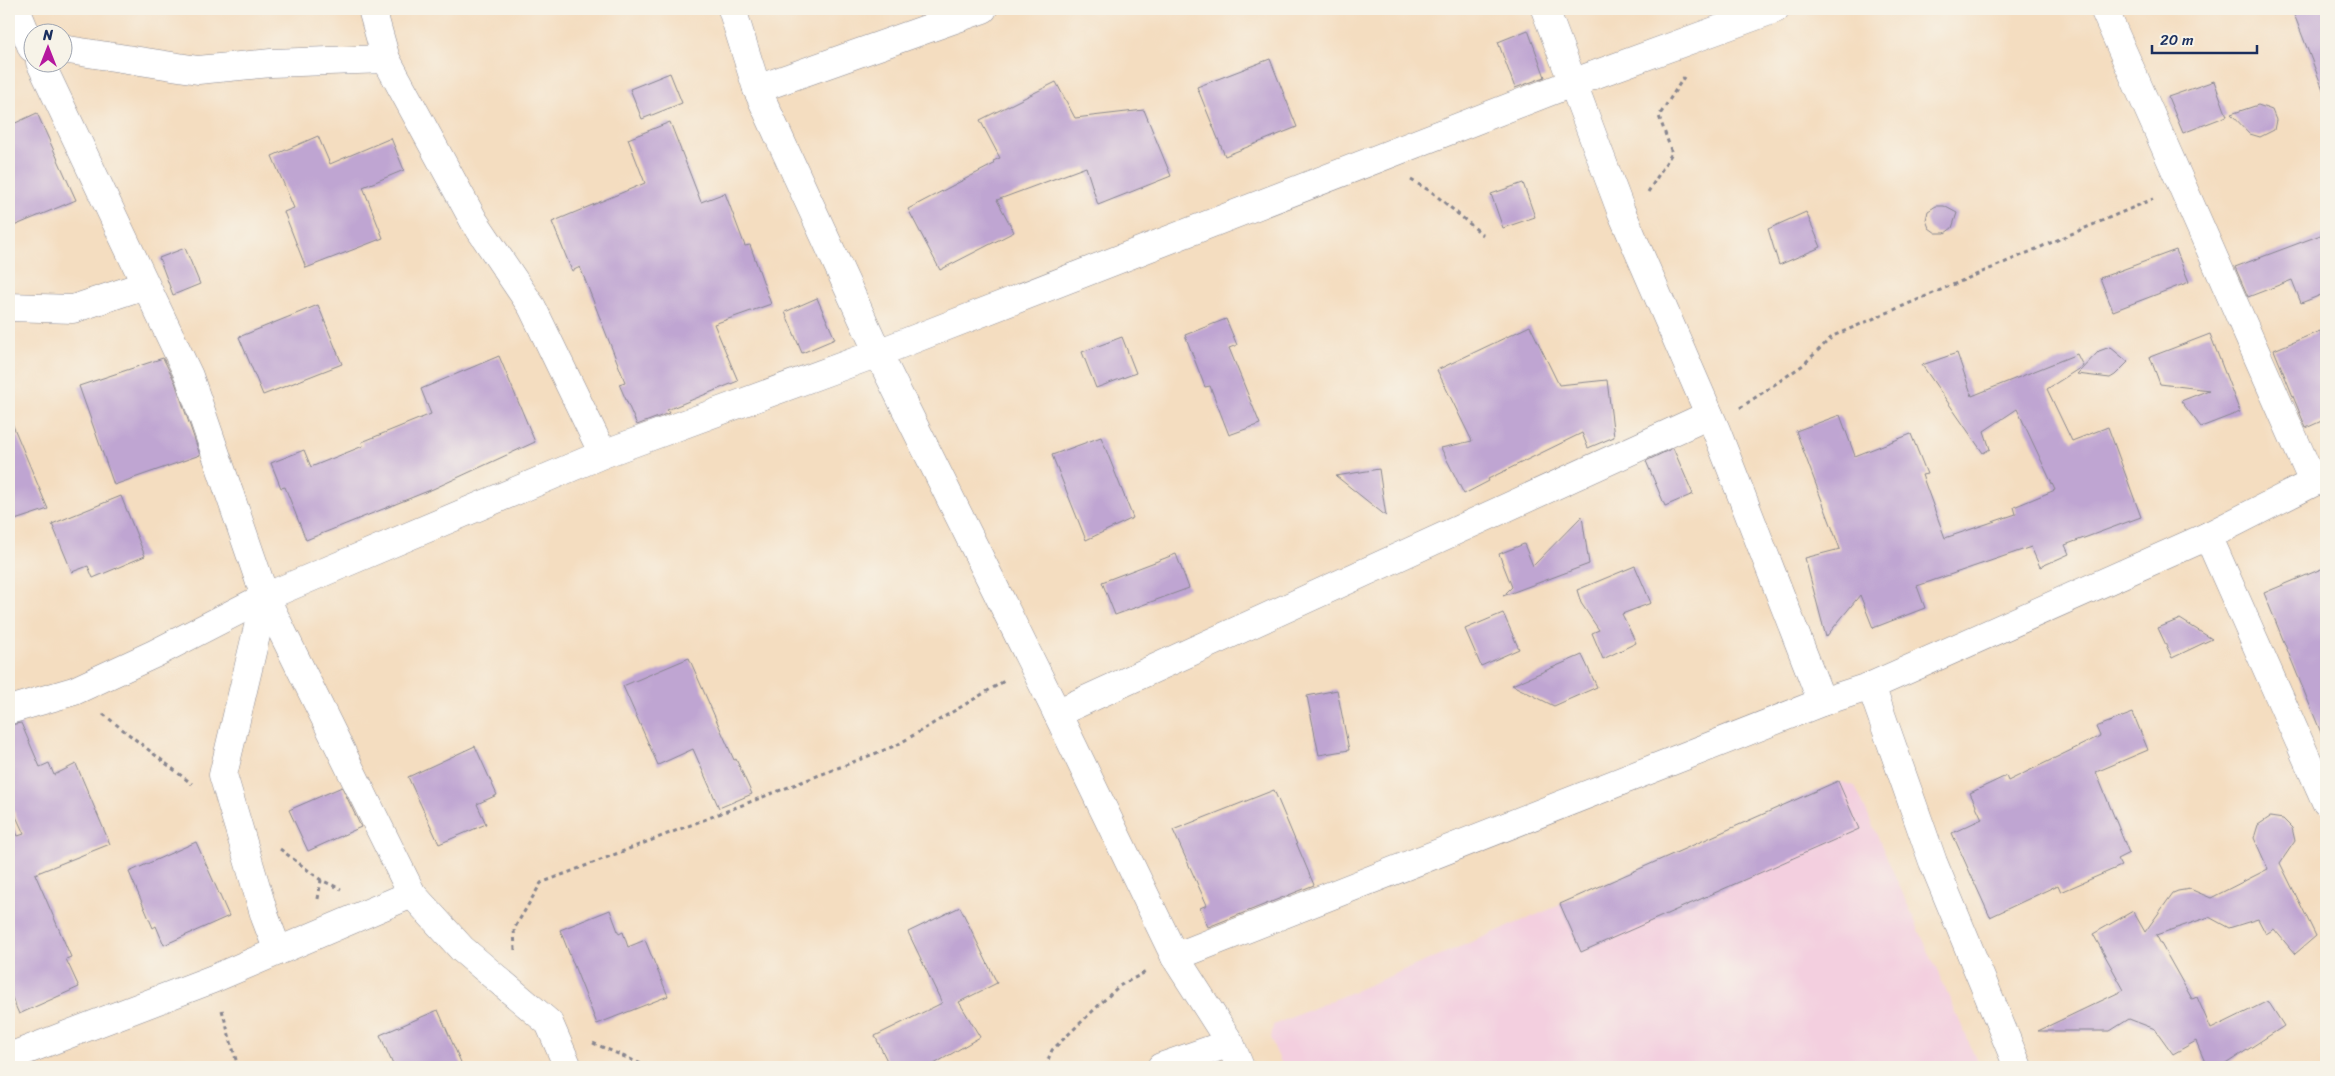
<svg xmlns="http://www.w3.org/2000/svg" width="2335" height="1076" font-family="Sriracha,sans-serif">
<rect width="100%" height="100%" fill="#f7f3e8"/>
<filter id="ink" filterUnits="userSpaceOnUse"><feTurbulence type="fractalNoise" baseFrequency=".02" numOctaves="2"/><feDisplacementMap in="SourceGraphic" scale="10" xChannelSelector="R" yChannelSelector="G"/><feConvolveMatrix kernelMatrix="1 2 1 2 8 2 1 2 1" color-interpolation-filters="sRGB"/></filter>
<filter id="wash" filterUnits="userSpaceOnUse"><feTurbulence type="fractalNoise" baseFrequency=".0096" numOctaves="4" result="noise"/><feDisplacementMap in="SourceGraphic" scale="20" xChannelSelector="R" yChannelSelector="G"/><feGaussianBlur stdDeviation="1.12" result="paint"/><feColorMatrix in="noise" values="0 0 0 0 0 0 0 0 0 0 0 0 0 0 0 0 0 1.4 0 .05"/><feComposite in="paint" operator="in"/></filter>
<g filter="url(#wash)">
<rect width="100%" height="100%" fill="#f4ddc0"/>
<path fill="#f3cfdf" d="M 1838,781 L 1855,786 L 1980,1067 L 1283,1067 L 1271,1040 L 1273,1025 L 1560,905 Z"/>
<g id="blocks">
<g fill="#bfa5d2">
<path d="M 2292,9 L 2326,9 L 2326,91 L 2324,92 Z"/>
<path d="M 1528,30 L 1545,77 L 1515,88 L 1498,42 Z"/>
<path d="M 1270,59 L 1297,127 L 1225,156 L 1197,87 Z"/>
<path d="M 670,73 L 682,103 L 642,119 L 630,89 Z"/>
<path d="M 2214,81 L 2227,116 L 2183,133 L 2168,97 Z"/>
<path d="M 1056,82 L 1075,118 L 1144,110 L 1171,176 L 1098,205 L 1086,167 L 997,200 L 1014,232 L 940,270 L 908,209 L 994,164 L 993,161 L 1000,158 L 980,120 Z"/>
<path d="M 2258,105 L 2272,110 L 2276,120 L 2274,130 L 2260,137 L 2250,134 L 2231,114 Z"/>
<path d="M 37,113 L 76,200 L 9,228 L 9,126 Z"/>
<path d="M 670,122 L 701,202 L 725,193 L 745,246 L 750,245 L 771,304 L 714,324 L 738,381 L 667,410 L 669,413 L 637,425 L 619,384 L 625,382 L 580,267 L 572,271 L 552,222 L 645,183 L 628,139 Z"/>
<path d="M 318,136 L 330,164 L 391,138 L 404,170 L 363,187 L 383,238 L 306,268 L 284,212 L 294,208 L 272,156 Z"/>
<path d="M 1523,183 L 1535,217 L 1503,228 L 1491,194 Z"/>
<path d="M 1936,206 L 1944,206 L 1957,213 L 1952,228 L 1945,233 L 1936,233 L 1929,228 L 1926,220 L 1928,211 Z"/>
<path d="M 1806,212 L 1821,247 L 1779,265 L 1768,229 Z"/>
<path d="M 2326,233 L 2326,293 L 2301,303 L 2292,280 L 2248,297 L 2235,267 Z"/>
<path d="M 185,248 L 200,284 L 173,295 L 159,258 Z"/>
<path d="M 2176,250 L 2189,282 L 2113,311 L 2100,278 Z"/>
<path d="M 817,298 L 835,339 L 802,353 L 785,312 Z"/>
<path d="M 318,305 L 342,364 L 263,395 L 239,337 Z"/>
<path d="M 1226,319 L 1237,345 L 1229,348 L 1260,424 L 1229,435 L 1210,386 L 1205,387 L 1185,335 Z"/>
<path d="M 1530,326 L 1559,385 L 1607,380 L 1614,437 L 1588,448 L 1582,433 L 1488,479 L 1489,481 L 1464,494 L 1441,448 L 1472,441 L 1437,370 Z"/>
<path d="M 2320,331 L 2326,347 L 2326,419 L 2306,428 L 2274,350 Z"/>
<path d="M 2210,334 L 2240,412 L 2201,427 L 2181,401 L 2209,390 L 2160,384 L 2150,357 Z"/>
<path d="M 1122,337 L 1136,373 L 1096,388 L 1082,352 Z"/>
<path d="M 2110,347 L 2128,362 L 2115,375 L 2110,378 L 2077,374 L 2099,351 Z"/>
<path d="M 1957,353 L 1972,396 L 2077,354 L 2083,366 L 2047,389 L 2072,441 L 2108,427 L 2141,517 L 2065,545 L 2069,554 L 2040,567 L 2031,547 L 1917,586 L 1925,608 L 1873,628 L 1860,595 L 1826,637 L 1805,558 L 1840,549 L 1796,431 L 1840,415 L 1855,456 L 1911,434 L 1927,474 L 1922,475 L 1945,538 L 2016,514 L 2014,507 L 2055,490 L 2017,409 L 1984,431 L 1990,449 L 1983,453 L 1922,365 Z"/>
<path d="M 499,356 L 535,442 L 433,489 L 306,540 L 285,487 L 281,488 L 271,463 L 304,450 L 311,467 L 363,446 L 362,442 L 431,414 L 421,389 Z"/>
<path d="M 163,358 L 175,382 L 200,455 L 114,485 L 79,386 Z"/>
<path d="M 9,416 L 48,509 L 9,522 Z"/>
<path d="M 1101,437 L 1133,518 L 1086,540 L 1052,455 Z"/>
<path d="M 1673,448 L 1693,494 L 1665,506 L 1646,461 Z"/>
<path d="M 1379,469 L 1386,516 L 1336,476 Z"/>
<path d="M 121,496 L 145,556 L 93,578 L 88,566 L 72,572 L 52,524 Z"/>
<path d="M 1582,516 L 1589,564 L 1503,596 L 1512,587 L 1499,554 L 1524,544 L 1533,566 Z"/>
<path d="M 1176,554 L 1189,588 L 1115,615 L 1102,582 Z"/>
<path d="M 1635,566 L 1651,603 L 1622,614 L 1636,643 L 1603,659 L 1592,633 L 1599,630 L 1581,603 L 1577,590 Z"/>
<path d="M 2326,567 L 2326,745 L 2264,593 Z"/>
<path d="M 1503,613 L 1519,649 L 1481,666 L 1465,629 Z"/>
<path d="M 2180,619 L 2212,639 L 2172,658 L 2158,628 Z"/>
<path d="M 1582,655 L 1597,687 L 1554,706 L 1512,685 Z"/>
<path d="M 689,658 L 734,760 L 736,759 L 752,794 L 719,808 L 693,749 L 658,765 L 623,686 Z"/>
<path d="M 1337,690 L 1349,750 L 1319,755 L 1307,696 Z"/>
<path d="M 2133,713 L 2148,750 L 2096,772 L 2129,853 L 2117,859 L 2121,866 L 2061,892 L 2058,885 L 1990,917 L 1952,833 L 1982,819 L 1970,793 L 2006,776 L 2008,781 L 2100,736 L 2096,727 Z"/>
<path d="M 21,723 L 40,767 L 49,763 L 54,775 L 76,764 L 110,844 L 35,874 L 71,957 L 66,959 L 79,987 L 19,1014 L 9,991 L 9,816 L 18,836 L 24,834 L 9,801 L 9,725 Z"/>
<path d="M 475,746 L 497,795 L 477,804 L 486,824 L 439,844 L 408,777 Z"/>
<path d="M 1838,781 L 1859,829 L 1581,952 L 1560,904 Z"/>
<path d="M 342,787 L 361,827 L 308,851 L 289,810 Z"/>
<path d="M 1274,790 L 1314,885 L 1208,927 L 1200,908 L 1207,905 L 1173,830 Z"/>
<path d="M 2270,817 L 2283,819 L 2292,828 L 2295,841 L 2280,863 L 2316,936 L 2295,954 L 2274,929 L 2266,934 L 2258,919 L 2229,928 L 2209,917 L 2156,935 L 2192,999 L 2197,997 L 2211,1029 L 2268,1001 L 2284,1026 L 2221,1067 L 2207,1067 L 2196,1041 L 2173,1054 L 2155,1029 L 2129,1019 L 2110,1031 L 2038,1031 L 2124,990 L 2093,934 L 2133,911 L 2145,932 L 2173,893 L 2178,891 L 2190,889 L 2211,898 L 2268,869 L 2254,838 L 2258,825 Z"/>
<path d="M 196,842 L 229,916 L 164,945 L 156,926 L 153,928 L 129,872 Z"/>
<path d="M 960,907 L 997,983 L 959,1002 L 980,1037 L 929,1067 L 890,1067 L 875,1036 L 942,1003 L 908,932 Z"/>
<path d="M 610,910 L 619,934 L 623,932 L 628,947 L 645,940 L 668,996 L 597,1024 L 560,930 Z"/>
<path d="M 438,1010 L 463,1067 L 394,1067 L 380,1035 Z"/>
</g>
</g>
</g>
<g filter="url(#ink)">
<use href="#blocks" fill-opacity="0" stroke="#88868f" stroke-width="1"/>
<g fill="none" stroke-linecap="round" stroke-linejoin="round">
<defs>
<g id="minor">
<path d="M 16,9 L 32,48"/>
<path d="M 372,9 L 386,59 L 474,221 L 532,307 L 603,454"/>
<path d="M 732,9 L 757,89 L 878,353 L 1057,713 L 1175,957 L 1230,1043 L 1240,1067"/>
<path d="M 1545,9 L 1621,211 L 1716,430 L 1822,702"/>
<path d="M 2104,9 L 2313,482"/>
<path d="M 62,49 L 198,70 L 271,63 L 386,59"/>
<path d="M 40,62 L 189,376 L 265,597 L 412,894 L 462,949 L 549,1023 L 568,1067"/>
<path d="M 757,89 L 983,9"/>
<path d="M 9,307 L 73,309 L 145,285"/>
<path d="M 2208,536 L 2326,802"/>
<path d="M 265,597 L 223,775 L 265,917 L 278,951"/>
<path d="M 1871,686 L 1933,862 L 2018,1067"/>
<path d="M 9,710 L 74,691 L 154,654 L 265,597 L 603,454 L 878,353 L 1572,83 L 1775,9"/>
<path d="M 1057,713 L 1709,415"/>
<path d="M 1175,957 L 1822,702 L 1871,686 L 2208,536 L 2326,476"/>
<path d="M 9,1057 L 213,979 L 412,894"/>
<path d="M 1161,1067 L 1230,1043"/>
</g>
</defs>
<use href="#minor" stroke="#88868f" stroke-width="29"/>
<g stroke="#88868f" stroke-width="3" stroke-dasharray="4 4" stroke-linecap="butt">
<path d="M 1411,180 L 1432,192 L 1483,235"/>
<path d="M 1648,192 L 1672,153 L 1659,116 L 1684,77"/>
<path d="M 1740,408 L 1803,365 L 1833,336 L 2153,199"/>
<path d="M 103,714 L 192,784"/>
<path d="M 280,849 L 321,880 L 341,889"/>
<path d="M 318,899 L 321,880"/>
<path d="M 515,950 L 514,929 L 541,883 L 897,745 L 1006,680"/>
<path d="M 222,1010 L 238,1067"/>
<path d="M 593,1043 L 648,1067"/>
<path d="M 1045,1067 L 1052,1050 L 1119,986 L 1146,972"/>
</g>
<use href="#minor" stroke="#fff" stroke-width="28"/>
</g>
</g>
<rect width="2335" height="1076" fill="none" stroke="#f7f3e8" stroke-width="30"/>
<g transform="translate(48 48)"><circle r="24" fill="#f7f3e8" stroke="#9fa5b1"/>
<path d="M0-4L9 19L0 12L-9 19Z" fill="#b5179e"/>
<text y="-8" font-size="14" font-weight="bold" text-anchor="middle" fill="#1b2f5e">N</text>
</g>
<path d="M2152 45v8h105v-8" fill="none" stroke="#1b2f5e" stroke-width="2.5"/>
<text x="2160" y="45" font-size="15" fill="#1b2f5e" stroke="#f7f3e8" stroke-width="4" paint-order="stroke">20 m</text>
</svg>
